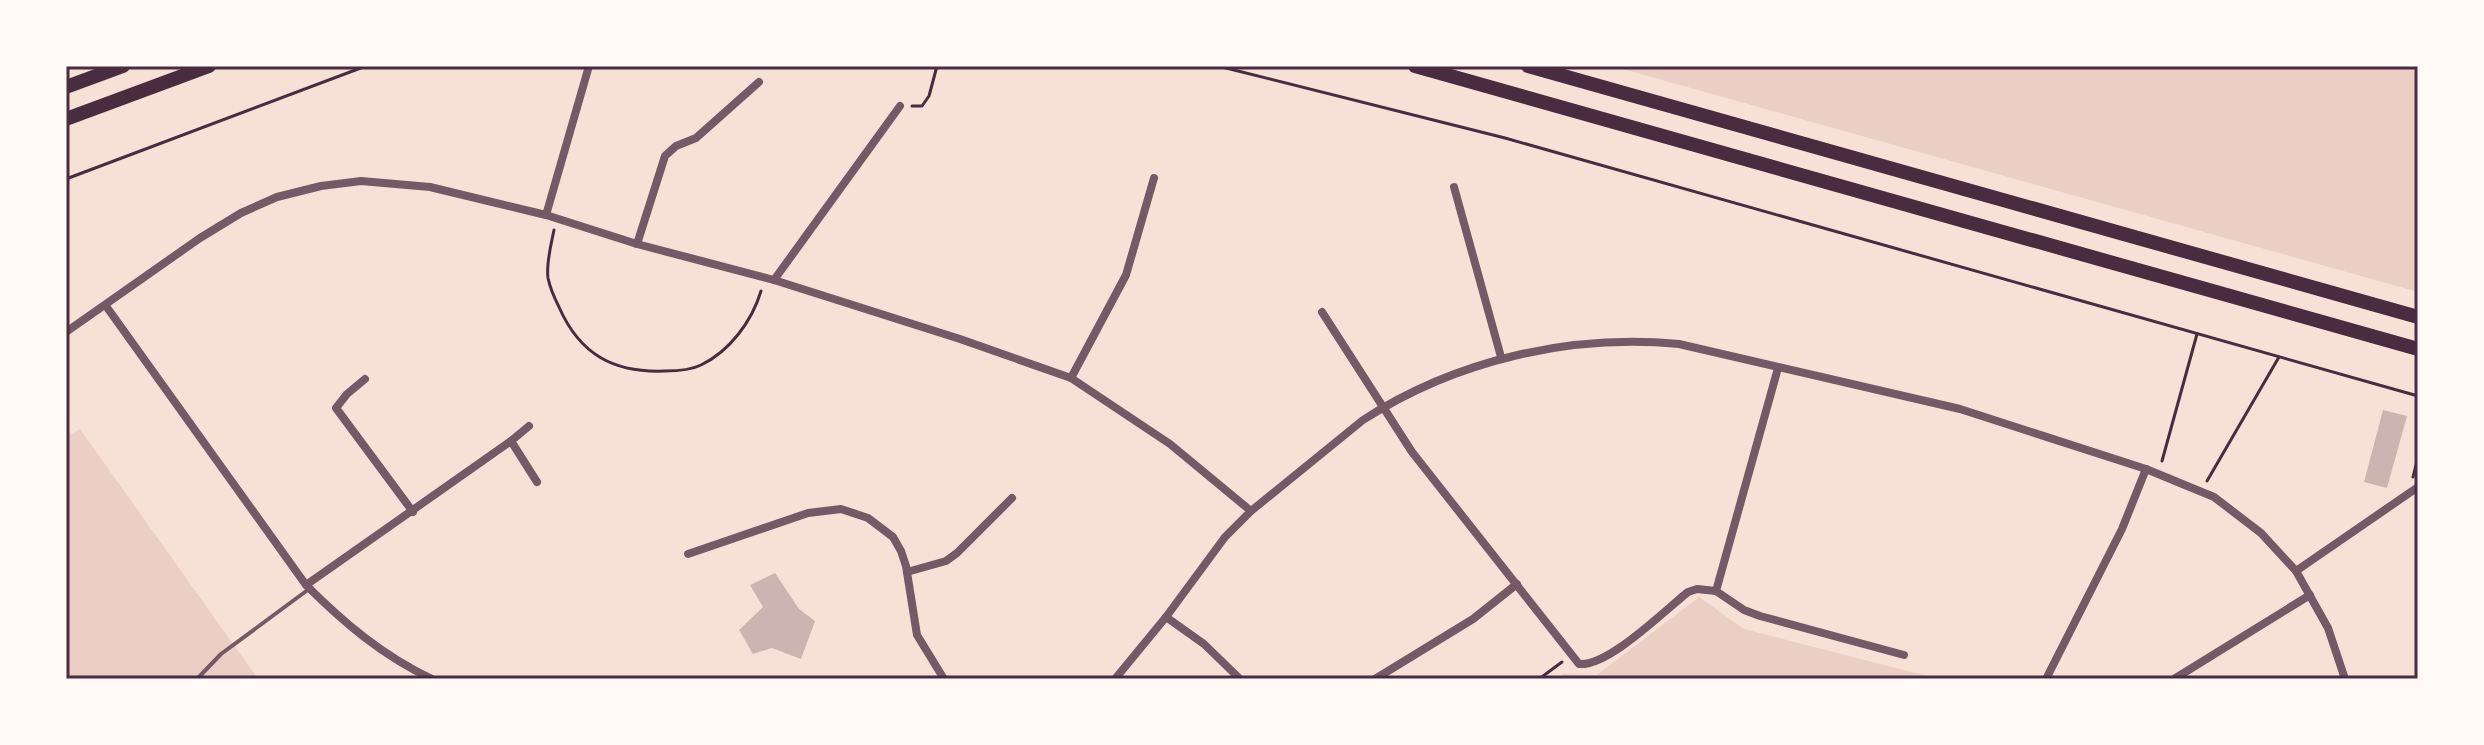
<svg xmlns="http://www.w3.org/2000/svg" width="2484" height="745" font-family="Arial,sans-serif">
<rect width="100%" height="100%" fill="#f7e1d7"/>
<g fill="#ebcfc5">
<path d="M 1612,66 L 2418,66 L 2418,292 Z"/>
<path d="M 80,429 L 258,679 L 66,679 L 66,437 Z"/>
<path d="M 1699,597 L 1744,629 L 1939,679 L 1556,679 L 1563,674 L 1597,675 Z"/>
</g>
<g fill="#ccb4b1">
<path d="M 2383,410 L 2407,416 L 2387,488 L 2364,482 Z"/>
<path d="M 775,573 L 799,609 L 815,621 L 801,659 L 772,648 L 753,654 L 739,630 L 763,607 L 750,585 Z"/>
</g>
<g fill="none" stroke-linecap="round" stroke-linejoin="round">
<g stroke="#4a2c40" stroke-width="3">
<path d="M 1218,66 L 1505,138 L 2418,396"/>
<path d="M 912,106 L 922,106 L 929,96 L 937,66"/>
<path d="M 66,179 L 366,66"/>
<path d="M 554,230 C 551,245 546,263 548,278 C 550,288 555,299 559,307 C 580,355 614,373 665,371 C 676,371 691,370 701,365 C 730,351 752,321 761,291"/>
<path d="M 2162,461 L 2197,334"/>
<path d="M 2413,477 L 2418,457"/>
<path d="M 2207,481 L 2279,357"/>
<path d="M 1539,679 L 1562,662"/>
</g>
<path stroke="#755966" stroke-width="4" d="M 197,679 L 221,654 L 309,589"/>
<g stroke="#755966" stroke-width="8">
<path d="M 1454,187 L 1501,357"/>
<path d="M 546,215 L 589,66"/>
<path d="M 637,244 L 665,156 L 676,146 L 696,138 L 759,82"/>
<path d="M 774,280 L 900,106"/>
<path d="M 106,306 L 306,585 C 344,623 383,656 432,679"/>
<path d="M 1322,312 L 1412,452 L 1579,664 C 1608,667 1664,611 1688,592 L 1697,589 L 1716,591"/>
<path d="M 66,332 L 200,238 L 241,213 L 277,197 L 321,186 L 361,181 L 430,187 L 546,215 L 637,244 L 774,280 L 960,339 L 1071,378 L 1170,444 L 1251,511"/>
<path d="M 1778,368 L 1716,591 L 1744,610 L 1760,616 L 1904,655"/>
<path d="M 1071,378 L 1126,275 L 1154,178"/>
<path d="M 365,379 L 347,394 L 336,408 L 413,512"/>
<path d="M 511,441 L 537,482"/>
<path d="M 688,554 L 808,513 L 841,509 L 868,518 L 893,537 L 901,551 L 906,566 L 917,635 L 944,679"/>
<path d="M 2296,571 L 2418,487"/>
<path d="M 907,572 L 946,561 L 957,553 L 1012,498"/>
<path d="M 306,585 L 511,441 L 529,426"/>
<path d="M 1166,617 L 1204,644 L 1240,679"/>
<path d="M 1115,679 L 1166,617 L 1225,537 L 1251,511 L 1363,420 C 1456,360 1569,334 1679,344 L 1960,409 L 2146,469 L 2214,497 L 2261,533 L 2296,571 L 2328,628 L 2345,679"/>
<path d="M 1375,679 L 1473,619 L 1517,584"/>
<path d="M 2046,679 L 2122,529 L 2146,469"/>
<path d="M 2174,679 L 2310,595"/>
</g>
<g stroke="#4a2c40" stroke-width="14">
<path d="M 1415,66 L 2418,349"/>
<path d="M 1528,66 L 2418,317"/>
<path d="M 66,87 L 123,66"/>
<path d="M 66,119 L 209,66"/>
</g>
</g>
<rect width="2484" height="745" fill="none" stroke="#fffaf5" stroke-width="136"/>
<rect x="68" y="68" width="2348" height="609" fill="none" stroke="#4a2c40" stroke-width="3"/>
</svg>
